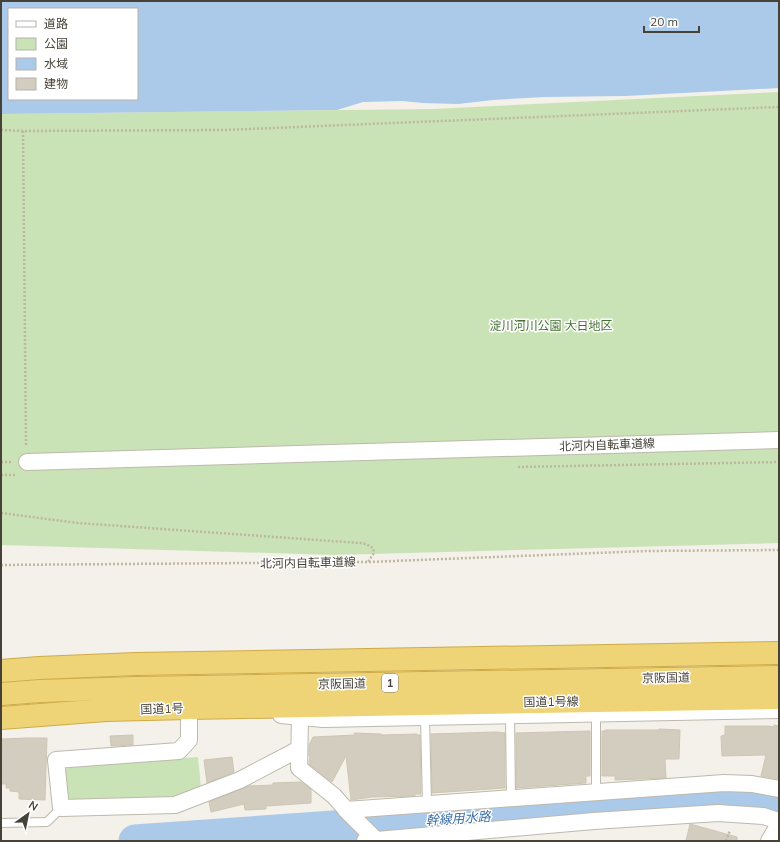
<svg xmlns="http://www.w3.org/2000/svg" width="780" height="842" font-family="Mulish,'Noto Sans JP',sans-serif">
<rect width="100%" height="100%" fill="#f3f1e9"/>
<g fill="#cae3b6">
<path d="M 779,92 L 779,543 L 335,555 L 1,545 L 1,114 L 433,109 Z"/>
<path d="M 198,757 L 201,788 L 172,798 L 70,803 L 65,798 L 63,773 L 67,768 Z"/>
</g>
<path fill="#abc9e9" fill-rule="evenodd" d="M 1,1 L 779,1 L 779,88 L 625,96 L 544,97 L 493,100 L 458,104 L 423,103 L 402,101 L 363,102 L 337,110 L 1,114 ZM 9,9 L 137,9 L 137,99 L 9,99 Z"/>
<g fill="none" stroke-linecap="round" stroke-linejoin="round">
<path stroke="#abc9e9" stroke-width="33" d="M 135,841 L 731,799 L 768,803 L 779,806"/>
</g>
<g fill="#d3cdbf" stroke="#cdc6b3">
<path d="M 774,725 L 779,726 L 779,779 L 761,776 L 766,755 L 722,756 L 721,736 L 725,735 L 725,726 L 769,726 L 774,727 Z"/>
<path d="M 659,729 L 680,730 L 679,759 L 665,759 L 666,778 L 615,780 L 615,776 L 602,776 L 602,731 L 605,731 L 605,730 L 659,730 Z"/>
<path d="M 590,731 L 590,776 L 586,776 L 586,783 L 516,788 L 516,733 Z"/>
<path d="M 496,732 L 505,733 L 505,788 L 432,793 L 431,734 Z"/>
<path d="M 354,733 L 381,734 L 381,735 L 417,734 L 417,735 L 420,735 L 421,794 L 415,794 L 415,796 L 372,797 L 351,800 L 346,756 L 332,782 L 309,764 L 310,756 L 309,756 L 309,745 L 313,737 L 355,735 Z"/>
<path d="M 133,735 L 133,745 L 111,746 L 110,736 Z"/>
<path d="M 26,738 L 47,738 L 45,800 L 19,799 L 19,792 L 10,791 L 10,788 L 6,788 L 6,784 L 1,784 L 2,739 Z"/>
<path d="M 232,757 L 234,772 L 207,783 L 204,760 Z"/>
<path d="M 301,782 L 311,789 L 311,803 L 266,806 L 266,809 L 245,810 L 244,804 L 211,812 L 209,802 L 249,786 L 273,785 L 273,783 Z"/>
<path d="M 690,824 L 737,837 L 737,841 L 686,841 Z"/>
</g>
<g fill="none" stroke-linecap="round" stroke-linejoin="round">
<defs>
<g id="lane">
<path d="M 596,714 L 596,792"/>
<path d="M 510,716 L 511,798"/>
<path d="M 425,717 L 427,804"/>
<path d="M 1,823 L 47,822 L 61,808"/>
</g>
<g id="street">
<path d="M 27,462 L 779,440"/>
<path d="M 189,708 L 189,740 L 179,751 L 56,760 L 61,808 L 175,805 L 240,780 L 299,749"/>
<path d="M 281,715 L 323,719 L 779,710"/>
<path d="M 300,717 L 299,768 L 334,796 L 349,813 L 377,841"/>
<path d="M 346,810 L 724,783 L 752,784 L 779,789"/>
<path d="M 365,841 L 594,821 L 718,813 L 763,816 L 779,821"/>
<path d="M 769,841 L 779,824"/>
</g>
<g id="highway">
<path d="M 1,671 L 39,668 L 136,664 L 779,653"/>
<path d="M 1,694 L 40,691 L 135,688 L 779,677"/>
<path d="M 1,718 L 106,710 L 189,708 L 779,698"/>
</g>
</defs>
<use href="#lane" stroke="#bdb9ac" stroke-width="10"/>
<use href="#street" stroke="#bdb9ac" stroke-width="18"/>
<use href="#highway" stroke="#ceab48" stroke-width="24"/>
<g stroke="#beb69f" stroke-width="2.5" stroke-dasharray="2 2" stroke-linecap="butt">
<path d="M 1,130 L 23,131 L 225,130 L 779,107"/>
<path d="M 23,131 L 26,445"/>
<path d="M 1,462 L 11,462"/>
<path d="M 518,467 L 779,462"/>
<path d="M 1,475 L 17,475"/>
<path d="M 1,513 L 78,523 L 360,543 L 366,544 L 373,548 L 374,553 L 368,562"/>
<path d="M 1,565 L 368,562 L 646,551 L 779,550"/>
<path d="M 726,841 L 730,830"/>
</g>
<use href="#lane" stroke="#fff" stroke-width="8"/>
<use href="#street" stroke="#fff" stroke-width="16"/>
<use href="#highway" stroke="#efd477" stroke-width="22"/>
</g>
<g text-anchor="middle" stroke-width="3" stroke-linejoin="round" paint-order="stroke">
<rect fill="#fff" stroke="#7e7b74" stroke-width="1" x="382" y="674" width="16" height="18" rx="3"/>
<g font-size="11" font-weight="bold" fill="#464238">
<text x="390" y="687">1</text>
</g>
<g font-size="12" fill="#437231" stroke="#fff">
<text x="551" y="330">淀川河川公園 大日地区</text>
</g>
<g font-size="12" fill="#464238" stroke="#fff">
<text transform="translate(607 445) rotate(-2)" y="4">北河内自転車道線</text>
<text transform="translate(308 563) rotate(-1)" y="4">北河内自転車道線</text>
<text transform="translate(666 678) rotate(-1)" y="4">京阪国道</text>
<text transform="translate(342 684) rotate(-1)" y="4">京阪国道</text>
<text transform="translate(551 702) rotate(-1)" y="4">国道1号線</text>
<text transform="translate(162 709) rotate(-2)" y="4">国道1号</text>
</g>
<g font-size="13" font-style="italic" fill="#3c6ea7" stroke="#fff">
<text transform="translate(458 818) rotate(-4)" y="5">幹線用水路</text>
</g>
</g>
<rect width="780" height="842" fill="none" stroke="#464238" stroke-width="4"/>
<rect x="8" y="8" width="130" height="92" fill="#ffffff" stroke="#b5b3af"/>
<rect x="16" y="21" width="20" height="6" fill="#ffffff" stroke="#b5b3af"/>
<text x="44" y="28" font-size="12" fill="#464238">道路</text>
<rect x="16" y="38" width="20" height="12" fill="#cae3b6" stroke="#b5b3af"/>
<text x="44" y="48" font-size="12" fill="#464238">公園</text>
<rect x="16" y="58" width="20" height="12" fill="#abc9e9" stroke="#b5b3af"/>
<text x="44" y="68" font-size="12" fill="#464238">水域</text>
<rect x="16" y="78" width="20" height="12" fill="#d3cdbf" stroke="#b5b3af"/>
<text x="44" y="88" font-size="12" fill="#464238">建物</text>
<g transform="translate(28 814) rotate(33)" stroke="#ffffff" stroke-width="3" paint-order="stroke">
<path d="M0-3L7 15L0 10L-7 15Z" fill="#464238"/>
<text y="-6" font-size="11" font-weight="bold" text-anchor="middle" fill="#464238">N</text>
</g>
<path d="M644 26v6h55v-6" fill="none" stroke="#464238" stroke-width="2"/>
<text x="650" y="26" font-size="12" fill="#464238" stroke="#ffffff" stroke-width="3" paint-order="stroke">20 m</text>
</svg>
